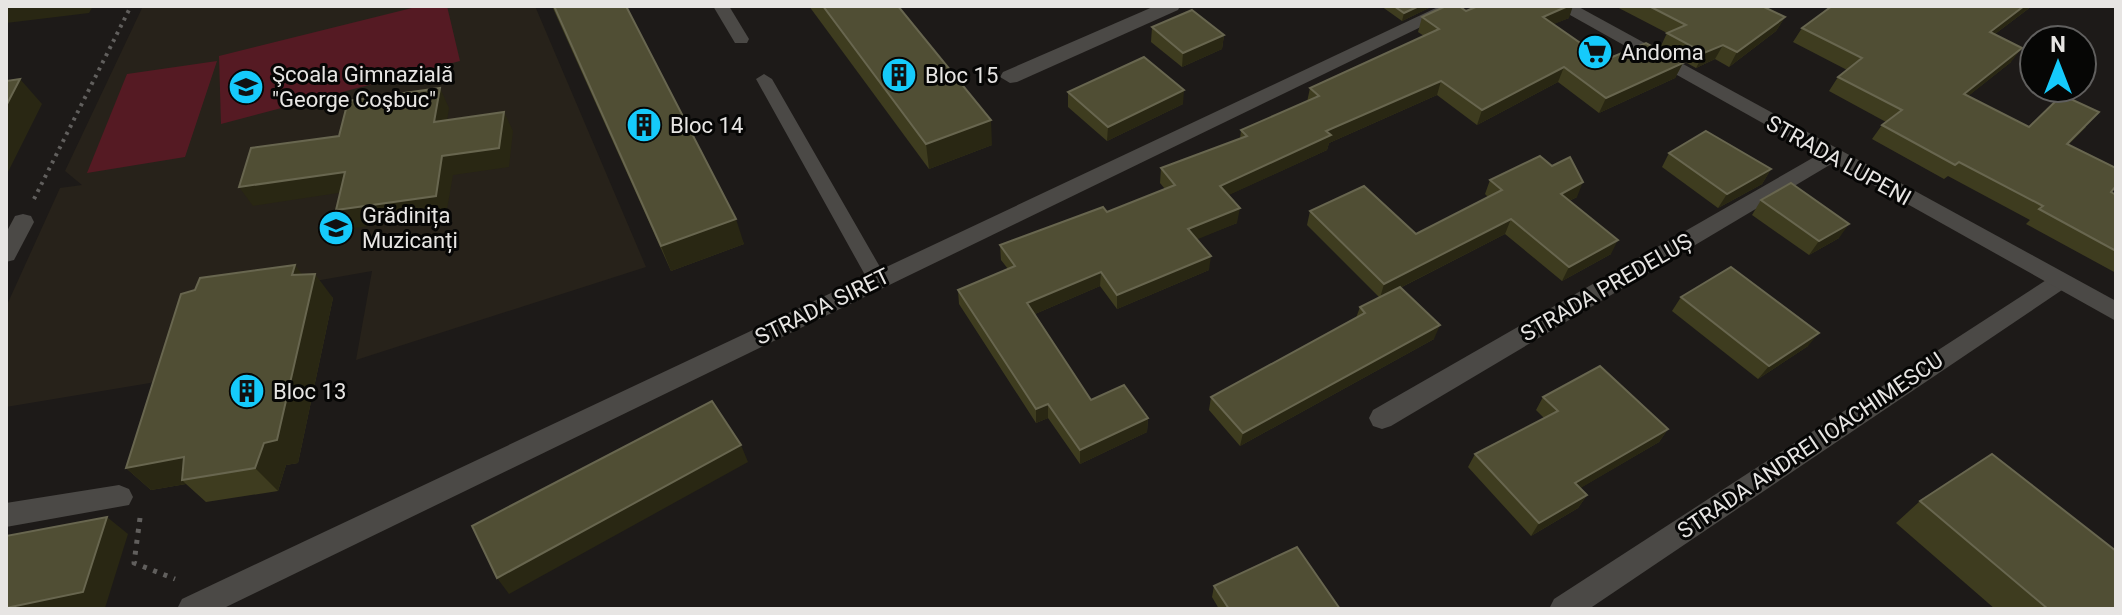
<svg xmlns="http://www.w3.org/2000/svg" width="2122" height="615" font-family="Roboto,sans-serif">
<rect width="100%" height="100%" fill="#1d1a18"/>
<path fill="#27221a" d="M 143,6 L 535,6 L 646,267 L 356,360 L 372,271 L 184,304 L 156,382 L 6,407 L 6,307 L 60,188 L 82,185 L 65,171 Z"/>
<g fill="#551a23">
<path d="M 420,6 L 447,6 L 460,61 L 221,124 L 219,56 Z"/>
<path d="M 217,61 L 185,157 L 87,173 L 127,74 Z"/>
</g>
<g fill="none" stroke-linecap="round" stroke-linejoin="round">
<path stroke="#615f5d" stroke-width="4" stroke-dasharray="3 5" stroke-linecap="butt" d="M 34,199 L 131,6"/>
<path stroke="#615f5d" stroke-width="5" stroke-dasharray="4 7" stroke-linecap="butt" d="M 140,518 L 134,563 L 175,579"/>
<g fill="#4b4946" fill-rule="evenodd">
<path d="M 713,6 L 729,6 L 749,39 L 747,43 L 735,43 Z"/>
<path d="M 764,74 L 772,79 L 884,274 L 887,279 L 884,284 L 870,284 L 756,79 Z"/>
</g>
<g fill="#4b4946" fill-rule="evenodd">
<path d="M 1155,6 L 1180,6 L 1178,10 L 1017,82 L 1010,83 L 1000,77 L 1003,72 Z"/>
<path d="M 1440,6 L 1464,6 L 222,609 L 177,609 L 182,599 Z"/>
<path d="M 1830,148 L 1838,150 L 1841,155 L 1838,160 L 1391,426 L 1382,429 L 1373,426 L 1369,418 L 1373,410 Z"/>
<path d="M 23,214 L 31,216 L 34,222 L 14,260 L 6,262 L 6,233 L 15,216 Z"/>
<path d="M 2057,273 L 2065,276 L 2069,282 L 2065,288 L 1589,609 L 1549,609 L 1554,599 Z"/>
<path d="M 119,485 L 129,489 L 133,497 L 129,505 L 6,527 L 6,503 Z"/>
</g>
<path fill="#4b4946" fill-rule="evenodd" d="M 1554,6 L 1577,6 L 2116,301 L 2116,321 Z"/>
</g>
<g fill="#3e3c1f">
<path d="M 552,6 L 626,6 L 744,244 L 671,271 Z"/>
<path d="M 809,6 L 898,6 L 992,145 L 929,169 Z"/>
<path d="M 1381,6 L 1433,6 L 1402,21 Z"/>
<path d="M 1615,6 L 1762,6 L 1785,17 L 1776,31 L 1729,67 L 1715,59 L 1696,68 L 1660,48 L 1667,33 Z"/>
<path d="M 2032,6 L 1995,34 L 2011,62 L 1968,96 L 2029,127 L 2086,127 L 2068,145 L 2111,192 L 2116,195 L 2116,273 L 2026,224 L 2030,220 L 1948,176 L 1944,179 L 1872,139 L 1882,125 L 1886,122 L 1829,91 L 1838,77 L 1847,70 L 1793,42 L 1802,28 Z"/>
<path d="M 1466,11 L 1569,18 L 1553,24 L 1605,60 L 1683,63 L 1675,78 L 1599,113 L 1558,82 L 1477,125 L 1437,95 L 1329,143 L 1327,150 L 1228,195 L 1237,223 L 1196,239 L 1209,270 L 1117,309 L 1100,286 L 1035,314 L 1091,400 L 1148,418 L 1147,432 L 1080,464 L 1048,418 L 1036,423 L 959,304 L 958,290 L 1008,269 L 1001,260 L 1000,245 L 1107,212 L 1165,189 L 1160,183 L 1161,168 L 1240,139 L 1241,130 L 1307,102 L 1310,88 L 1424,36 L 1418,32 L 1422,17 Z"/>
<path d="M 1152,27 L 1224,35 L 1222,49 L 1182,67 L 1151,42 Z"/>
<path d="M 1068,92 L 1183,104 L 1107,141 L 1068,107 Z"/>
<path d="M 1669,153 L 1771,169 L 1762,184 L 1718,208 L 1662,167 Z"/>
<path d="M 1490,180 L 1577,197 L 1569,201 L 1611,254 L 1562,281 L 1505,234 L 1400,288 L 1434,339 L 1240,446 L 1209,410 L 1211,397 L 1356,318 L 1360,307 L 1379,297 L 1307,225 L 1310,211 L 1416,234 L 1488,197 L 1485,194 Z"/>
<path d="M 1761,200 L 1839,238 L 1809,255 L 1752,215 Z"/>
<path d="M 302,275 L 333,298 L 298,463 L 286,465 L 278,491 L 206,502 L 186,484 L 151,490 L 126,468 L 195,290 Z"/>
<path d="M 1681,297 L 1808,346 L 1758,379 L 1672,311 Z"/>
<path d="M 1543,397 L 1668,429 L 1659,442 L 1580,488 L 1587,495 L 1578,508 L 1531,536 L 1468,467 L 1475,454 L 1544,418 L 1536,410 Z"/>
<path d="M 1920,501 L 2116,609 L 1995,609 L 1896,523 Z"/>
<path d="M 1214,586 L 1340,609 L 1219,609 L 1212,597 Z"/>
</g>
<g fill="#292713">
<path d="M 6,6 L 93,6 L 89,13 L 6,23 Z"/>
<path d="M 1419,6 L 1433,6 L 1402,21 L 1404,13 Z"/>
<path d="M 1568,6 L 1573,6 L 1569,18 L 1537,31 L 1543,17 Z"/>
<path d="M 2024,6 L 2032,6 L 1979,46 L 1990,32 Z"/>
<path d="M 1785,17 L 1776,31 L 1729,67 L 1737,52 Z"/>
<path d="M 1224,35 L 1222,49 L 1182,67 L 1183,53 Z"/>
<path d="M 1723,45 L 1715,59 L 1696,68 L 1704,53 Z"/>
<path d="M 2022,48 L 2011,62 L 1953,108 L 1964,94 Z"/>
<path d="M 1683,63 L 1675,78 L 1599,113 L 1606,98 Z"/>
<path d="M 1564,67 L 1558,82 L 1477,125 L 1482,110 Z"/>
<path d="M 20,79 L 42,104 L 6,176 L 6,106 Z"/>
<path d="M 1441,81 L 1437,95 L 1329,143 L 1327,150 L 1218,200 L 1220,186 L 1326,131 Z"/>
<path d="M 440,88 L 449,108 L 444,141 L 434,122 Z"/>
<path d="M 1184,90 L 1183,104 L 1107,141 L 1108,127 Z"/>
<path d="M 504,112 L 513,131 L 509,167 L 453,175 L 446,215 L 349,229 L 336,210 L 442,156 Z"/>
<path d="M 991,120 L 992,145 L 929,169 L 926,144 Z"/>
<path d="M 1771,169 L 1762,184 L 1718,208 L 1727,194 Z"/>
<path d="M 345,172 L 358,190 L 253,206 L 239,187 Z"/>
<path d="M 1583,182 L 1577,197 L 1554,208 L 1561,194 Z"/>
<path d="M 1240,208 L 1237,223 L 1186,244 L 1188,229 Z"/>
<path d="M 736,219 L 744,244 L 671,271 L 661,246 Z"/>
<path d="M 1511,219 L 1505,234 L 1380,298 L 1384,284 Z"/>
<path d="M 1849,224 L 1839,238 L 1809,255 L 1819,241 Z"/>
<path d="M 1618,240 L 1611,254 L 1562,281 L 1569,267 Z"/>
<path d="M 1211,256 L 1209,270 L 1117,309 L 1117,295 Z"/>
<path d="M 295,265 L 312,287 L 315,274 L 333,298 L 298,463 L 286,465 L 278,491 L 255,468 L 264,443 Z"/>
<path d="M 1101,272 L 1100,286 L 1028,317 L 1027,303 Z"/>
<path d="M 1440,325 L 1434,339 L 1240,446 L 1243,433 Z"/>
<path d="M 1819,333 L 1808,346 L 1758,379 L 1769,366 Z"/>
<path d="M 1048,404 L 1048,418 L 1036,423 L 1036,409 Z"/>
<path d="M 1148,418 L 1147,432 L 1080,464 L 1080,450 Z"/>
<path d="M 1668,429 L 1659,442 L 1567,496 L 1575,483 Z"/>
<path d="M 741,445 L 748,462 L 509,594 L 497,578 Z"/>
<path d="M 184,457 L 182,480 L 186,484 L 151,490 L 126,468 Z"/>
<path d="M 1587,495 L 1578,508 L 1531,536 L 1539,523 Z"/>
<path d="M 107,517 L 128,534 L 105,608 L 100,609 L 6,609 L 6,608 Z"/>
</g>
<g fill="#504e34" stroke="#68664f" stroke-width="2">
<path d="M 554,6 L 626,6 L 736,219 L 661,246 Z"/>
<path d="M 823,6 L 898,6 L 991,120 L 926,144 Z"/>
<path d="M 1394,6 L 1419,6 L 1404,13 Z"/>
<path d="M 1446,6 L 1459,6 L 1466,11 L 1478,6 L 1568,6 L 1543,17 L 1605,60 L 1646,43 L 1683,63 L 1606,98 L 1564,67 L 1482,110 L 1441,81 L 1326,131 L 1331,135 L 1220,186 L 1240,208 L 1188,229 L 1211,256 L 1117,295 L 1101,272 L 1027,303 L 1091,400 L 1124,385 L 1148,418 L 1080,450 L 1048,404 L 1036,409 L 958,290 L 1015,266 L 1000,245 L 1103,207 L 1107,212 L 1175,185 L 1161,168 L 1247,136 L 1241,130 L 1319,96 L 1310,88 L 1439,29 L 1422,17 Z"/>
<path d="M 1649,6 L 1762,6 L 1785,17 L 1737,52 L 1723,45 L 1704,53 L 1667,33 L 1686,25 Z"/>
<path d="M 1832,6 L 2024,6 L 1990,32 L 2022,48 L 1964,94 L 2029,127 L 2062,95 L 2099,112 L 2067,144 L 2116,168 L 2116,186 L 2111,192 L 2116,195 L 2116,251 L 2039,209 L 2043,206 L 1959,162 L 1955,165 L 1882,125 L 1902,110 L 1838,77 L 1862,58 L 1802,28 Z"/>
<path d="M 1192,10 L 1224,35 L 1183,53 L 1152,27 Z"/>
<path d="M 1144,57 L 1184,90 L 1108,127 L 1068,92 Z"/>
<path d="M 20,79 L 6,106 L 6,81 Z"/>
<path d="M 440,88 L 434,122 L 504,112 L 499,148 L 442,156 L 436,196 L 336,210 L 345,172 L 239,187 L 251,148 L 339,136 L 348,101 Z"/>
<path d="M 1706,131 L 1771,169 L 1727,194 L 1669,153 Z"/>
<path d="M 1540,156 L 1552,166 L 1570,157 L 1583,182 L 1561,194 L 1618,240 L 1569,267 L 1511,219 L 1384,284 L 1310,211 L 1364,186 L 1416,234 L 1502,190 L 1490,180 Z"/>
<path d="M 1791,183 L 1849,224 L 1819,241 L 1761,200 Z"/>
<path d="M 295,265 L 292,275 L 315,274 L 277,440 L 264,443 L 255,468 L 182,480 L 184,457 L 126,468 L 181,294 L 195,290 L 200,278 Z"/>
<path d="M 1731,267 L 1819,333 L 1769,366 L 1681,297 Z"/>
<path d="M 1400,287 L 1440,325 L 1243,433 L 1211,397 L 1365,313 L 1360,307 Z"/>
<path d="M 1600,366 L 1668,429 L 1575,483 L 1587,495 L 1539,523 L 1475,454 L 1558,411 L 1543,397 Z"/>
<path d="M 712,401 L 741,445 L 497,578 L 472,526 Z"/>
<path d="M 1992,454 L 2116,551 L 2116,609 L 2048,609 L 1920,501 Z"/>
<path d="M 107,517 L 83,592 L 6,608 L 6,536 Z"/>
<path d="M 1297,547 L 1340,609 L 1229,609 L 1214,586 Z"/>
</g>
<defs>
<symbol id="supermarket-disc" viewBox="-11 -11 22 22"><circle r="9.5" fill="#15cafb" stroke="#060605"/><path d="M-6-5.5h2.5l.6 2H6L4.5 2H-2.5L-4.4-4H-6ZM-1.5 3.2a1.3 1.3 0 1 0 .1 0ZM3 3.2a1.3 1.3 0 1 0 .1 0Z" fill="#111"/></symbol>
<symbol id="building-disc" viewBox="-11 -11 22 22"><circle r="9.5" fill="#15cafb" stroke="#060605"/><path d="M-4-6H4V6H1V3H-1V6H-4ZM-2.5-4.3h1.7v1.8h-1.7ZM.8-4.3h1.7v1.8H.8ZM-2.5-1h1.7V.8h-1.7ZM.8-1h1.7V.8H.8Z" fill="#111"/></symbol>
<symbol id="school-disc" viewBox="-11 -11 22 22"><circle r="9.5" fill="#15cafb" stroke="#060605"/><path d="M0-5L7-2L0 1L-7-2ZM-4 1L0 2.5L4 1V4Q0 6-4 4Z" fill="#111"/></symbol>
</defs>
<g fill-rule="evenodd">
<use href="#supermarket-disc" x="1575" y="32" width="40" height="40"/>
<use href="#building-disc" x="879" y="55" width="40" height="40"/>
<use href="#school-disc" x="226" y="67" width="40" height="40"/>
<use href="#building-disc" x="624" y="105" width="40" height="40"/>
<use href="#school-disc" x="316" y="208" width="40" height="40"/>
<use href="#building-disc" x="227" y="371" width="40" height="40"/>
</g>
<g text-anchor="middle" stroke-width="6" stroke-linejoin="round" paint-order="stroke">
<g font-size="22" fill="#e7e5e3" stroke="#060605" text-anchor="start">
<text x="1621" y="60">Andoma</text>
<text x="272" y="82">Şcoala Gimnazială<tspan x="272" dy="25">"George Coşbuc"</tspan></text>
<text x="925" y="83">Bloc 15</text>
<text x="670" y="133">Bloc 14</text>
<text x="362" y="223">Grădinița<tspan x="362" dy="25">Muzicanți</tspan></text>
<text x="273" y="399">Bloc 13</text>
</g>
<g font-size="22" fill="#e7e5e3" stroke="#060605">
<text transform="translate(1839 160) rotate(29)" y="8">STRADA LUPENI</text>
<text transform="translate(1606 287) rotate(-30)" y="8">STRADA PREDELUȘ</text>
<text transform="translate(822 306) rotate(-26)" y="8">STRADA SIRET</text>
<text transform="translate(1810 445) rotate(-34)" y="8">STRADA ANDREI IOACHIMESCU</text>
</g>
</g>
<rect width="2122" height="615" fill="none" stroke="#e7e5e3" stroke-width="16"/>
<g transform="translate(2058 64)"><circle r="38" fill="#060605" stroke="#605f5e" stroke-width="2"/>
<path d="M0-6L14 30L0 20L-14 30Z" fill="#15cafb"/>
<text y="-12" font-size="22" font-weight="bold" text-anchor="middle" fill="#e7e5e3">N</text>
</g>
</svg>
